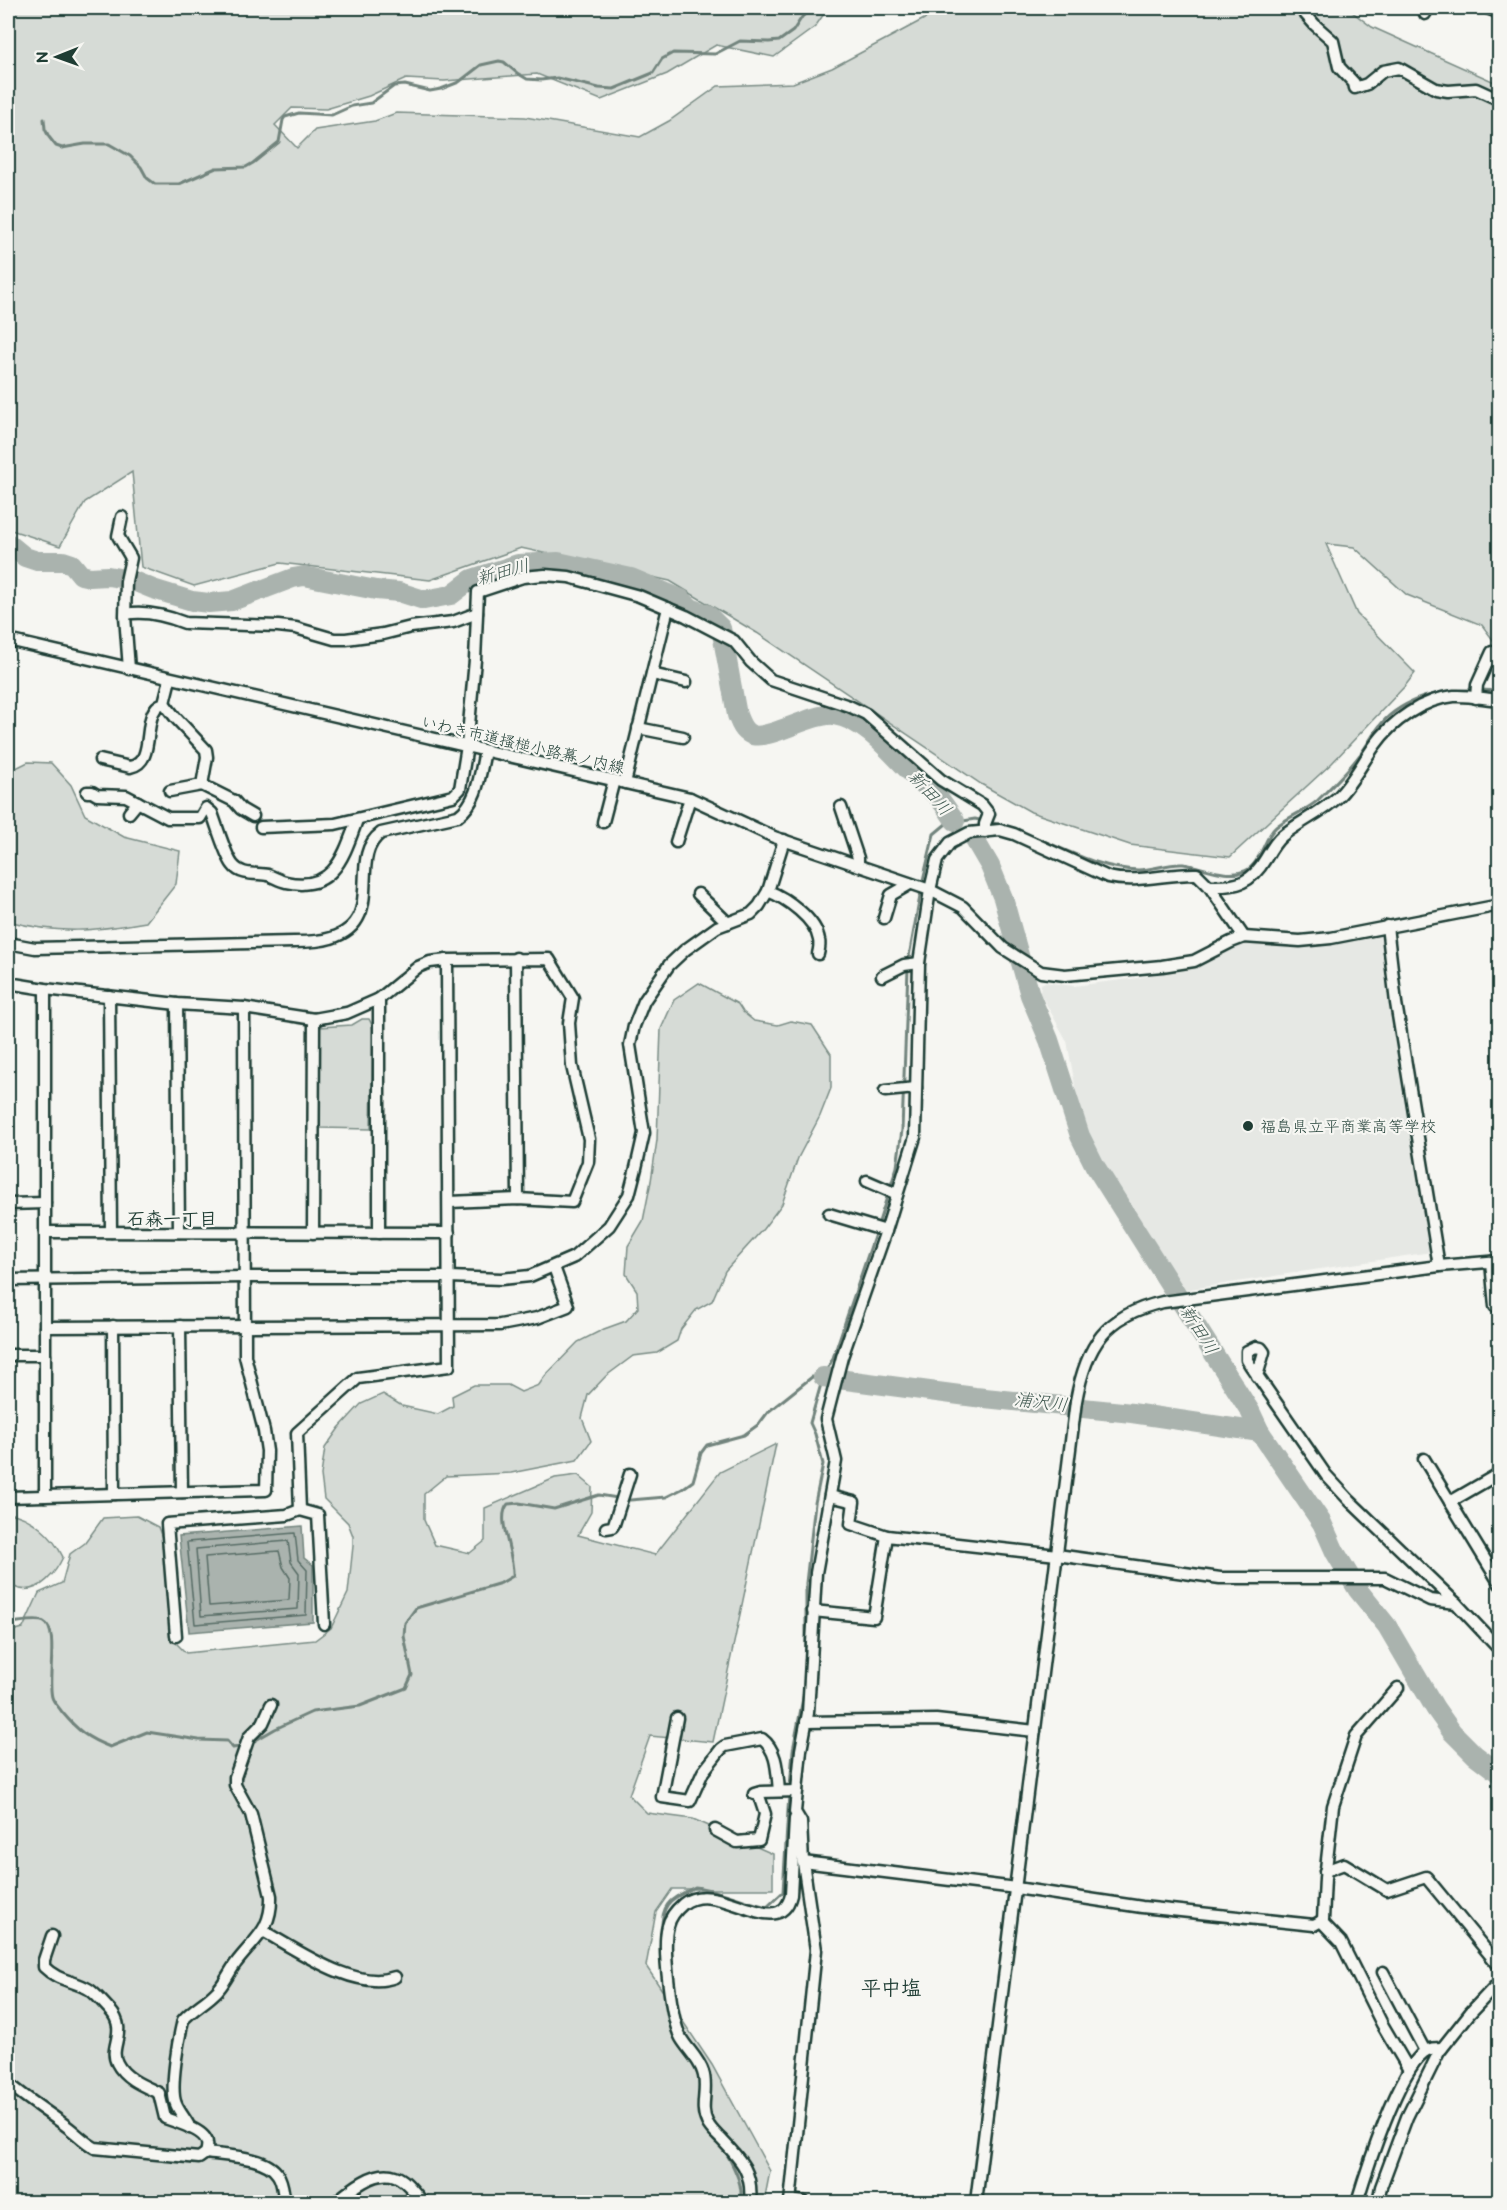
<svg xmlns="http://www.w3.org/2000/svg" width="1507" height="2210" font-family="'Balsamiq Sans','Klee One',sans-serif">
<rect width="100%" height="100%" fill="#f6f6f2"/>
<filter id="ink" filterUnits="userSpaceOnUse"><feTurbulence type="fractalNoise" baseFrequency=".0167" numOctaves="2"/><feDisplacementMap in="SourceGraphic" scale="12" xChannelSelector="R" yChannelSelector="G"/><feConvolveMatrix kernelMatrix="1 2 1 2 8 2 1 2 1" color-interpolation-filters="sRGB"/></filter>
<g filter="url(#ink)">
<path fill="#e6e8e4" d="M 1382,935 L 1431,1252 L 1184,1290 L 1119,1199 L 1092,1149 L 1078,1102 L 1067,1041 L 1040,993 L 1041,984 L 1045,982 L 1074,986 L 1137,978 L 1197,966 L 1247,943 L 1309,947 Z"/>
<g fill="#d6dbd6" stroke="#7a8c85" stroke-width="1.5">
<path d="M 8,8 L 828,8 L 815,27 L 774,57 L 716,45 L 667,74 L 601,100 L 537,74 L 444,81 L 406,79 L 369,96 L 326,109 L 292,108 L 275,125 L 297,148 L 315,130 L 375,121 L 396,113 L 525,117 L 640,137 L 669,121 L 718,86 L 793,83 L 832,68 L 926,18 L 938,8 L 1347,8 L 1372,27 L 1499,84 L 1499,648 L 1482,625 L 1407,595 L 1354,547 L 1326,544 L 1357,614 L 1415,673 L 1405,686 L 1332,763 L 1230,857 L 1130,845 L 1031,812 L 981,784 L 757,633 L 670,581 L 521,548 L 430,580 L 280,563 L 194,586 L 141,567 L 132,472 L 85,502 L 60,546 L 8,529 Z"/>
<path d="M 28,762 L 51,763 L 71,785 L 85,815 L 124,837 L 180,851 L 176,884 L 146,922 C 94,931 60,935 8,921 L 8,772 Z"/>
<path d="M 699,983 L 738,1004 L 743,1012 L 754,1021 L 778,1025 L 791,1021 L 812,1025 L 831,1054 L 831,1088 L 820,1116 L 798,1158 L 782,1204 L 763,1229 L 725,1271 L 712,1301 L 696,1310 L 681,1329 L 677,1341 L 657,1353 L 633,1356 L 606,1376 L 588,1395 L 582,1418 L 591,1441 L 577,1460 L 511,1473 L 446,1476 L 424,1494 L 424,1520 L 435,1545 L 470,1553 L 485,1541 L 485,1508 L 555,1478 L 578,1475 L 592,1487 L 591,1512 L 578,1535 L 655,1555 L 720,1472 L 776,1444 L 713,1742 L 650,1736 L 629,1795 L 647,1813 L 693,1819 L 773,1854 L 773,1889 L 672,1889 L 656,1912 L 646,1966 L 712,2065 L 770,2171 L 764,2202 L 8,2202 L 8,1632 L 23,1628 L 39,1593 L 62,1583 L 70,1554 L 85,1543 L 103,1518 L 137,1516 L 158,1527 L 168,1554 L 171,1638 L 186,1653 L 315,1640 L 331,1628 L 348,1593 L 353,1546 L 353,1536 L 348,1523 L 324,1499 L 321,1475 L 325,1448 L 339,1428 L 361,1404 L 383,1394 L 402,1406 L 438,1414 L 453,1406 L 452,1396 L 474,1385 L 508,1385 L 521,1392 L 539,1385 L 545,1376 L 578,1342 L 604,1329 L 626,1321 L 638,1308 L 637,1291 L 626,1274 L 628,1246 L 643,1221 L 651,1181 L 657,1140 L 661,1029 L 674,1000 Z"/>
<path d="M 362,1019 L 369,1019 L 373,1027 L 371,1129 L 320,1128 L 320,1027 L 352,1025 Z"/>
<path d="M 8,1513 C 31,1516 53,1536 63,1557 C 56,1572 41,1593 20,1589 C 16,1589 11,1584 8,1583 Z"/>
</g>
<path fill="#aab3ae" stroke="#72847d" stroke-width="1.5" d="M 302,1526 L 304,1558 L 313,1565 L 313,1622 L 189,1632 L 179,1536 Z"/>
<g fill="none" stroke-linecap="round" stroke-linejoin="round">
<g stroke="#576c65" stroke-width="1.5">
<path d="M 295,1533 L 298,1560 L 307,1570 L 306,1615 L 195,1624 L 187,1542 Z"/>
<path d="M 288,1541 L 291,1562 L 299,1573 L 298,1609 L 201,1616 L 196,1549 Z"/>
<path d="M 279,1551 L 283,1567 L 290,1578 L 289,1600 L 209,1606 L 205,1557 Z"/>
</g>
<g stroke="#72847d" stroke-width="3">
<path d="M 44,119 L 45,129 L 49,137 L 56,146 L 62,148 L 85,144 L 109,144 L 130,156 L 141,167 L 147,178 L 155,184 L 179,184 L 216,168 L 246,167 L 253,163 L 279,142 L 283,120 L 285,117 L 299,113 L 332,115 L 352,106 L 371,103 L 394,86 L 405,85 L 430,91 L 441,89 L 459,82 L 481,65 L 499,61 L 504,62 L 517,73 L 527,79 L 541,80 L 557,78 L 599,88 L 614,89 L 653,73 L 662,59 L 673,53 L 715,54 L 740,41 L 769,42 L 779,41 L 793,31 L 802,17 L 812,8"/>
<path d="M 1480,690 L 1500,691"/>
<path d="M 1026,834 C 1062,847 1098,869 1138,870 C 1153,870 1168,863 1183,864 C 1202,866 1226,879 1245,871 C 1261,864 1264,837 1276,827 C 1289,816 1306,811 1318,800 C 1332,786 1347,772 1359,756 C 1367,746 1373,733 1382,723 C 1404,698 1443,689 1474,690"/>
<path d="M 908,962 L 923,880 L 934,834 L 946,824 L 975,819 L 1002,825"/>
<path d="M 890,1188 L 897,1167 L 902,1130 L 908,968"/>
<path d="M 878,1225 L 888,1194"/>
<path d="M 8,1623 C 16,1623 37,1618 44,1622 C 59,1629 47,1680 52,1697 C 53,1702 59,1707 62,1712 C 78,1731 87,1738 110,1747 L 147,1732 L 199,1740 L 227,1741 L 233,1748 L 243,1746"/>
<path d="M 806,1663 L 806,1583 L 815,1503 L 823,1464 L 815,1434 L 810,1423 L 823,1377 L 833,1358 L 876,1231"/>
<path d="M 249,1744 L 275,1729 L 312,1712 L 360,1706 L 406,1688 L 412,1675 L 404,1636 L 405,1623 L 416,1608 L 501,1583 L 513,1576 C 515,1555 495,1518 508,1504 L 519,1503 L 554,1509 L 599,1495 L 630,1500 L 666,1497 L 682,1489 L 693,1481 L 701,1453 L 707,1445 L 744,1435 L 759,1424 L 768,1412 L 812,1377 L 823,1377"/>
<path d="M 790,1787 L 793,1750 L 804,1693"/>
<path d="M 662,1932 C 661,1902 670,1900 695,1887 C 720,1890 742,1901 767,1907 L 783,1892 L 789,1794"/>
<path d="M 690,2059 L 697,2070 L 700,2083"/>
<path d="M 725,2150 C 732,2164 745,2186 740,2202"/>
</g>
<g stroke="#aab3ae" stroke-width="20">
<path d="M 8,543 L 25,557 L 37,561 L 63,561 L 72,564 L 81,575 L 90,577 L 108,576 L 131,580 L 153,589 L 192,601 L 209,603 L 232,601 L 293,578 L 304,576 L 376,590 L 399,592 L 424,600 L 451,595 L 472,579 L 518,564 L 558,562 L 631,578 L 681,599 L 691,608 L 707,614 L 721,628 L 737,715 C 740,722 742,730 750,734 C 766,743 811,712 834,715 C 866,719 896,759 918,780 C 924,785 930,789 936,795 C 943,802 949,812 955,821"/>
<path d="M 976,842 L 990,866 L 1003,898 L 1030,995 L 1049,1040 L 1080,1136 L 1095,1166 L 1250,1411 L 1260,1432 L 1322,1523 L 1335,1552 L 1358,1590 L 1387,1626 L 1435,1708 L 1452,1732 L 1475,1755 L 1500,1774"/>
<path d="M 823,1377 L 975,1397 L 1132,1413 L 1260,1432"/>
</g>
<defs>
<g id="minor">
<path d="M 1300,8 L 1315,25 L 1333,41 L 1339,67 L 1354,83 L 1355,88 L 1367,84 L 1383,71 L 1399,68 L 1436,89 L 1448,91 L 1476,89 L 1500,100"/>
<path d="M 1487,8 L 1500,13"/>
<path d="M 1425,14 L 1428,8"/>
<path d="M 122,517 L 118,536 L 131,558 L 126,581 L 125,616 L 129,669"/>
<path d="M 126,614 C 145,610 167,616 185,623 L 278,626 L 296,628 L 334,639 L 346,639 L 383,634 L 411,627 L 453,622 L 477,613"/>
<path d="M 8,640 L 690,798 L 774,837 L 930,890 L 963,907 L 1003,948 L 1041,972 L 1065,975 L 1162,966 L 1194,961 L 1231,942 L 1244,937 L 1300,941 L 1331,938 L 1500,905"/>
<path d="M 652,674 L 686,682"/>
<path d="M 1476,698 L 1477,685 L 1492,652"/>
<path d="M 164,703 L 175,717 L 206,750 L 207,757 L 202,785"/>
<path d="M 638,728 L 683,737"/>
<path d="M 100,760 L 130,767 C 155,763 143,723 156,708 C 158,705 162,704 164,703 L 170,679"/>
<path d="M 625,783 L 668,608"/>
<path d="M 170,791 L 202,785 L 234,801 L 241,809 L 253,816"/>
<path d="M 87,792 L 92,792 L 97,795 L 126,796 L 168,818 L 200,818 L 206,808 L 212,813 C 217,826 226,857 233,865 C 241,876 257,873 268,875 C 274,877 280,881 286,882 C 334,893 344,855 357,820"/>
<path d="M 841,807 L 858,858 L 858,865"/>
<path d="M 129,813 L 138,802"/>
<path d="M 603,822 L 614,780"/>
<path d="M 261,827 L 335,824 L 453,796 L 460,789 L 467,746 L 475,660 L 478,592 L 523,577 L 545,575 L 569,577 L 639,596 L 686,616 L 734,641 L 751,662 L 771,680 L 849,706 L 866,714 L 941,780 L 982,805 L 989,814 L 985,824 L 985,832"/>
<path d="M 676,842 L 690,798"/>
<path d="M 1209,886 L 1244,937"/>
<path d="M 768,891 C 786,898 816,919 819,940 C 820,944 819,950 818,954"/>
<path d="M 698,894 L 728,923"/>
<path d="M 884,918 L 891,895 L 910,884"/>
<path d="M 1387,926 L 1396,1003 L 1439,1266"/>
<path d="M 8,943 L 35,948 L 294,942 C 306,942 319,942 331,938 C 388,921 346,858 381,833 L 458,816 C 478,802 480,773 485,751"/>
<path d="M 516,958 L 518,1199"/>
<path d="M 882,976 L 904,965 L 919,963"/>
<path d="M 8,983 L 45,989 L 177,1004 L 244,1008 L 314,1019 L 347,1013 L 379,999 L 418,967 L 430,962 L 447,960 L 549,959 L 573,998 L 569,1023 L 572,1066 L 589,1139 L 588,1162 L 572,1202 L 518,1199 L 450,1202"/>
<path d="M 109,996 L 111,1232"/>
<path d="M 379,999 L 379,1233"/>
<path d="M 177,1004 L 179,1232"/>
<path d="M 885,1091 L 916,1088"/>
<path d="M 867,1181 L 897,1194"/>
<path d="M 8,1204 L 45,1203"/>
<path d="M 829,1214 L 886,1231"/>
<path d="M 45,1232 L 449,1233"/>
<path d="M 313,1233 L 314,1019"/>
<path d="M 1491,1262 L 1495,1306 L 1500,1309"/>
<path d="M 8,1280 L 245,1277 L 449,1277 L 501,1279 L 530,1276 L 574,1257 L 609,1226 L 629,1195 L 636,1168 L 644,1133 L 630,1045 L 634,1026 L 644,1001 L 669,965 L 685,950 L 717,927 L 751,914 L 759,906 L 768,891 L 784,840"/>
<path d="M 113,1326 L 114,1494"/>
<path d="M 180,1326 L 182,1492"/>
<path d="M 45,1327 L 500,1325 L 537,1318 L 568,1306 L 554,1267"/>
<path d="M 8,1355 L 45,1355"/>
<path d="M 1257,1376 L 1264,1352 L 1261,1348 L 1256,1347 L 1247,1351 L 1247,1360 L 1250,1365 L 1326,1475 L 1350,1501 L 1456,1603"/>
<path d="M 1424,1459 L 1500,1584"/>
<path d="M 45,1496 L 45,989"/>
<path d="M 830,1496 L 854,1502 L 851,1524 L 887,1536 L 1057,1555 L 1220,1578 L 1385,1578 L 1430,1600 L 1456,1603 L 1500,1650"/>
<path d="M 8,1497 L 266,1490 L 267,1451 L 264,1431 L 245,1356 L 244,1008"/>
<path d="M 1450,1502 L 1500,1473"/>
<path d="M 300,1510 L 297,1433 L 358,1378 L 449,1366 L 447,960"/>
<path d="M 606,1528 L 612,1527 L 614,1524 L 630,1474"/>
<path d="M 813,1611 L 874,1617 L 887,1536"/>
<path d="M 176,1636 L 167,1524 L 287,1515 L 300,1510 L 318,1515 L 324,1624"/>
<path d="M 677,1718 L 662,1797 L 690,1801 L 703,1772 L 721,1749 L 725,1746 L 762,1739 C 778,1751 777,1773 779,1791"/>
<path d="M 806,1722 L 936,1720 L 1035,1731"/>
<path d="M 754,1794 L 761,1792 L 797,1791"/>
<path d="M 715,1830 L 737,1842 L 759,1840 L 765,1814 L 758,1793"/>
<path d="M 803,1862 L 1016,1888 L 1142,1907 L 1314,1925 L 1323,1920 L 1325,1878 L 1333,1806 L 1356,1736 L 1398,1688"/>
<path d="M 1325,1871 L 1344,1864 L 1387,1890 L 1426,1877 L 1500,1967"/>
<path d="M 1321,1921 L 1341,1942 L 1382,2024 L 1409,2070"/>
<path d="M 263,1931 C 297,1950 356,1992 395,1977"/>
<path d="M 1383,1972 L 1425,2051"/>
<path d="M 8,2083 C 28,2100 48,2112 69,2128 C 78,2135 84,2142 95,2148 L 199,2158 L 206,2153 C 207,2149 208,2146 207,2143 C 206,2130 176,2122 165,2118 L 159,2093 C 144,2086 125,2079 117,2063 C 108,2047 129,2031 110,2010 C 104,2004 97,1995 90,1990 C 74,1980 59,1982 44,1967 L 44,1960 L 52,1936"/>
<path d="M 190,2128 C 186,2119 179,2112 176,2104 C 169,2089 179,2037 183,2020 C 193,2009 205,2003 215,1993 C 224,1985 229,1972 236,1963 C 255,1938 272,1930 271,1896 L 251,1814 L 235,1785 L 235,1777 L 249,1737 L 263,1723 L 271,1705"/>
<path d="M 206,2153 C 226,2156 267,2156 278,2175 C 283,2182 283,2194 285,2202"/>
<path d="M 790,2200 L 804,2202"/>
<path d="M 336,2202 C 350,2190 375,2169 395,2176 C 407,2180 415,2194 423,2202"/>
<path d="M 750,2202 C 753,2172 741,2160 721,2139 C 716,2134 710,2129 707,2122 C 699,2106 709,2089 703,2072 C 699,2059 688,2050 681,2038 C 671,2020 662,1946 668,1926 C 670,1917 676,1910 683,1904 C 718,1877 779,1944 791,1895 L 795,1819"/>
<path d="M 790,2202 L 816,1950 L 803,1862 L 801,1822 L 795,1812 L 801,1750 L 808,1713 L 816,1573 L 836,1461 L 826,1419 L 842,1357 L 886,1231 L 915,1137 L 919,963 L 930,890 L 937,860 L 950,843 L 969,833 L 1000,830 L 1014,834 L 1108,877 C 1138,884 1167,873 1197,874 L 1209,886 C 1237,887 1251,884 1266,858 C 1270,851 1275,842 1282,836 C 1299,822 1321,813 1338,797 C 1353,782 1362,763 1375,745 C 1392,721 1423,699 1454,696 C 1469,695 1485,699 1500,700"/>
<path d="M 976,2202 L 1076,1401 C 1086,1346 1105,1315 1163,1302 L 1439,1266 L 1500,1261"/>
<path d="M 1357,2202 C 1367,2169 1398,2072 1424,2052 C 1429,2048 1436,2048 1442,2048"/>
<path d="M 1378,2202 L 1381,2187 L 1407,2117 L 1439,2052 L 1470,2013 L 1500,1981"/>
</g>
</defs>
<use href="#minor" stroke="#1f3d34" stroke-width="15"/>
<use href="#minor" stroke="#f6f6f2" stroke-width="10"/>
</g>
</g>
<circle fill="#1f3d34" stroke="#f6f6f2" stroke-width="2" cx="1248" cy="1126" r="6"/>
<g text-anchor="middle" stroke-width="4.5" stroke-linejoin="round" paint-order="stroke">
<g font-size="16" fill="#1f3d34" stroke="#f6f6f2">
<text transform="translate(523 744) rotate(13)" y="6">いわき市道搔槌小路幕ノ内線</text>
</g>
<g font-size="16" fill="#1f3d34" stroke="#f6f6f2" text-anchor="start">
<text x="1260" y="1132">福島県立平商業高等学校</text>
</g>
<g font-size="18" font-style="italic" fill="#425a52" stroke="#f6f6f2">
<text transform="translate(503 572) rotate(-15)" y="6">新田川</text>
<text transform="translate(930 793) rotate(47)" y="6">新田川</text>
<text transform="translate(1199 1330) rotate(58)" y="6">新田川</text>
<text transform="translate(1041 1402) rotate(7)" y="6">浦沢川</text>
</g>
<g font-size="18" font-weight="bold" fill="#1f3d34" stroke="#f6f6f2">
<text x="172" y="1225">石森一丁目</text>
</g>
<g font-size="20" font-weight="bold" fill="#1f3d34" stroke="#f6f6f2">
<text x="891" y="1995">平中塩</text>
</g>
</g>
<rect width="1507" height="2210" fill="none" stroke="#f6f6f2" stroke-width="30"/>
<rect x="15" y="15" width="1477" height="2180" fill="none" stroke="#1f3d34" stroke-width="2" filter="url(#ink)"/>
<g transform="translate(57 57) rotate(269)" stroke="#f6f6f2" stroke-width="4.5" paint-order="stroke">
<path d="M0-4.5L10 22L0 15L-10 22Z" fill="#1f3d34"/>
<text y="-9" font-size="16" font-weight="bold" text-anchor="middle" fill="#1f3d34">N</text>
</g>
</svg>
